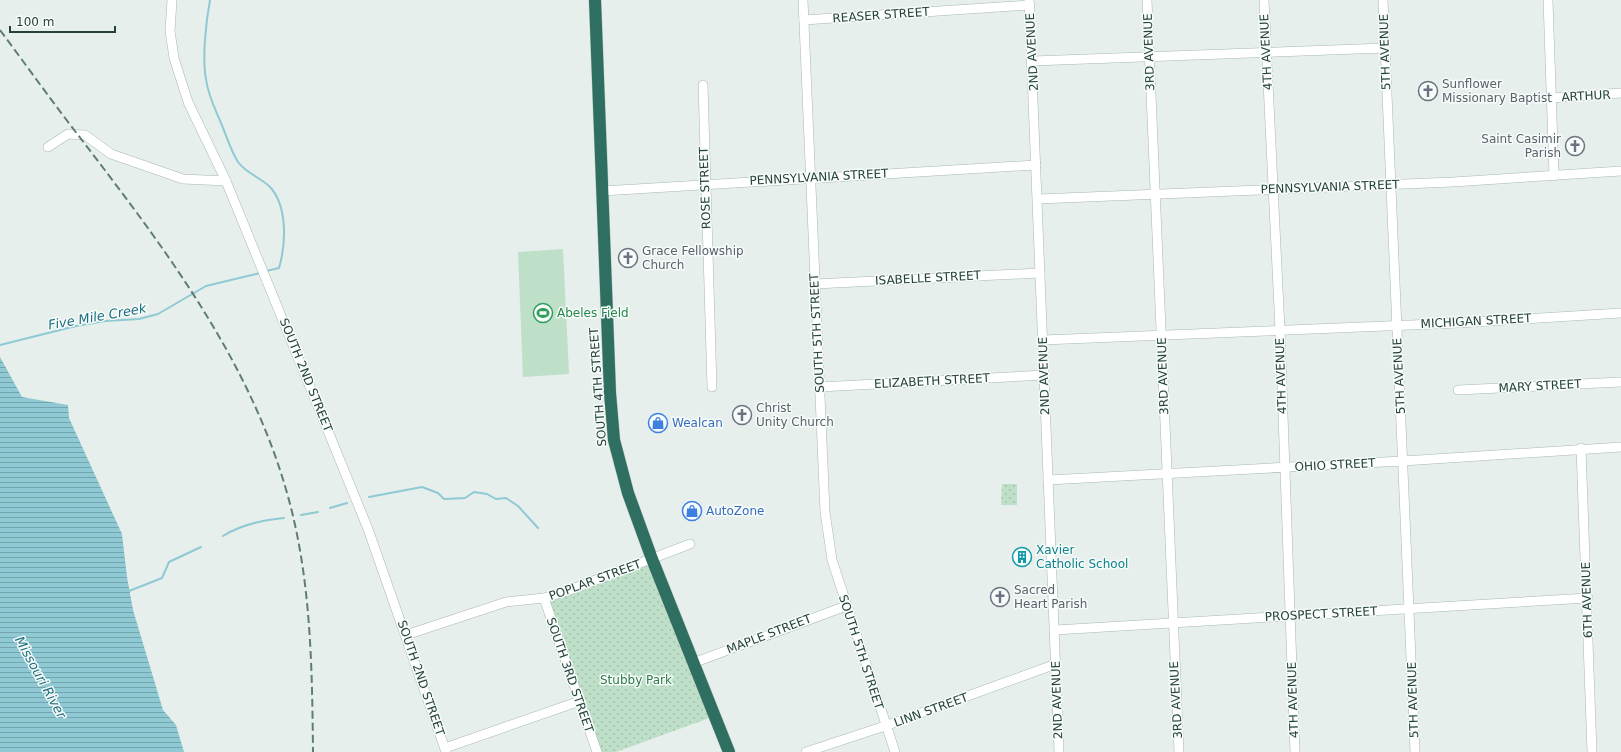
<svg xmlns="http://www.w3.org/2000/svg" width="1621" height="752" font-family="'DejaVu Sans',sans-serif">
<defs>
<pattern id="park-dots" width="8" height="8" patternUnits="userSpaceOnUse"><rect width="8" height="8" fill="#bfe0c8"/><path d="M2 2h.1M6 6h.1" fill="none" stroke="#a4c1ad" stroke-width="1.8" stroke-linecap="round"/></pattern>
<pattern id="water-rules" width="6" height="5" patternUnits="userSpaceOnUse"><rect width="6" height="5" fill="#8ec9d4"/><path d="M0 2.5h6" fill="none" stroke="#74a5ad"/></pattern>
</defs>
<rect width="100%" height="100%" fill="#e6efeb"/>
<path fill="#bfe0c8" d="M 563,249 L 569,374 L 523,377 L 518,252 Z"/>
<g fill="url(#park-dots)">
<path d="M 1002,484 L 1017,484 L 1017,505 L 1001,505 Z"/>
<path d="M 652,559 L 715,716 L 616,752 L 597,752 L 544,598 Z"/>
</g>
<path fill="url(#water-rules)" d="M 0,357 L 22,397 L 68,405 L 69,418 L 122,534 L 127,577 L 133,610 L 163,710 L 176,725 L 184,752 L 0,752 Z"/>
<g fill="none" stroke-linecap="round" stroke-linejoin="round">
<g stroke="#8ec9d4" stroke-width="2">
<path d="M 210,0 C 206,21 202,58 206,79 C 208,97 217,112 223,128 C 228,140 231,151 238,162 C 246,173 259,177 269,186 C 288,205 286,244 279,268 L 266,271"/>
<path d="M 0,345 L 76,326 L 105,321 L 139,319 L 158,314 L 206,286 L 260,273"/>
<path d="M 369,497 L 422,487 L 438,493 L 444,499 L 465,498 L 474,492 L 487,494 L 496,499 L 506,498 L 518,506 L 538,528"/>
<path d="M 330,508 L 347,503"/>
<path d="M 301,515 L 318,512"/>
<path d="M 223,536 C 240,525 264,520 284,518"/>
<path d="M 129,591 L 162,578 L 169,562 L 201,547"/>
</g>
<defs>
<g id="minor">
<path d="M 172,0 L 170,31 L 174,58 L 188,102 L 226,181 L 368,529 L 446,752"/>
<path d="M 803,0 L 825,512 L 832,560 L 895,752"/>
<path d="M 1029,0 L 1059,752"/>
<path d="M 1147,0 L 1179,752"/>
<path d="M 1264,0 L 1280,330 L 1295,752"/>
<path d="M 1383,0 L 1415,752"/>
<path d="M 1548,0 L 1554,176"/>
<path d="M 804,20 L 1030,5"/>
<path d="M 1032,61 L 1385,48"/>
<path d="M 703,85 L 712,387"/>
<path d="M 1551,98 L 1621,93"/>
<path d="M 48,147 L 68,134 L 85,135 L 111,154 L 183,179 L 226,181"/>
<path d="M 602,191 L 1036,165"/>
<path d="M 1038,199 L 1453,182 L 1621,171"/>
<path d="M 815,284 L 1040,273"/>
<path d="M 1043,340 L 1459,323 L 1621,313"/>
<path d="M 820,387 L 1044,375"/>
<path d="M 1458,390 L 1621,382"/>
<path d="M 1581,448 L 1592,752"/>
<path d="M 1048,480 L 1403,461 L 1621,447"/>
<path d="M 544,598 L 597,752"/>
<path d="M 1055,630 L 1588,598"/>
<path d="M 406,635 L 506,602 L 544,598 L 567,591 L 690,544"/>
<path d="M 693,663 L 846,606"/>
<path d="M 445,748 L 580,701"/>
<path d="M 806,752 L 885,726 L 1056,664"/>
</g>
<path id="highway" d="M 595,0 L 610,393 L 614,440 L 628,493 L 652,559 L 729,752"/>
</defs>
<use href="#minor" stroke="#a8b8b2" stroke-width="10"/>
<use href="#highway" stroke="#c2cac8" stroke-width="13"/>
<use href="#minor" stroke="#fff" stroke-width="9"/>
<use href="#highway" stroke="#2f6f62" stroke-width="12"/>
<path stroke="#5f7d75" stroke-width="2" stroke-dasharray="8 4" stroke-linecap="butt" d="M 0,30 C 26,65 51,100 78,135 C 160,242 246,354 285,486 C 311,573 312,662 313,752"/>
</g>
<defs>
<symbol id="church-ring" viewBox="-11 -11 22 22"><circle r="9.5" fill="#f7fbf9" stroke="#6b7280" stroke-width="1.5"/><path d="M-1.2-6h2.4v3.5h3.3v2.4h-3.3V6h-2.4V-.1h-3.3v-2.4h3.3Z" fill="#6b7280"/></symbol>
<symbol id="stadium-ring" viewBox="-11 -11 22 22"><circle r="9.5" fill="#f7fbf9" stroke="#2e9e5b" stroke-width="1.5"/><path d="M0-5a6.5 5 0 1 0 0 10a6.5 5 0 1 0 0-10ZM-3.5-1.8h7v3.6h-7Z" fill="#2e9e5b"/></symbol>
<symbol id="shop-ring" viewBox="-11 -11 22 22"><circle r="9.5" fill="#f7fbf9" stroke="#3f7fe0" stroke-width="1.5"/><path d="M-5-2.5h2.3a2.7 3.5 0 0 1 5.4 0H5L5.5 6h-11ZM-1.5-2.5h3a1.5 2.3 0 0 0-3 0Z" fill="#3f7fe0"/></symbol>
<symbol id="building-ring" viewBox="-11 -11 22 22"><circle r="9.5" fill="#f7fbf9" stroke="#0f9aa8" stroke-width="1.5"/><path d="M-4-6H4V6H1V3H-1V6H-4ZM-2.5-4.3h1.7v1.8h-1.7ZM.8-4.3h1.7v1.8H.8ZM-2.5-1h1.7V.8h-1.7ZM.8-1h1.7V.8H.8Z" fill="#0f9aa8"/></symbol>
</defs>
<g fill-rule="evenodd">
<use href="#church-ring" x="1417" y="80" width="22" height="22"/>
<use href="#church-ring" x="1564" y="135" width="22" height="22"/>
<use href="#church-ring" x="617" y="247" width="22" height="22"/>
<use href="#stadium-ring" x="532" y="302" width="22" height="22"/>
<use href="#church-ring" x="731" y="404" width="22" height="22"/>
<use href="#shop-ring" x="647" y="412" width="22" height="22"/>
<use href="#shop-ring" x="681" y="500" width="22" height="22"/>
<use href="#building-ring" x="1011" y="546" width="22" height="22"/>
<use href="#church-ring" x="989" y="586" width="22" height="22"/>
</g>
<g text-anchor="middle" stroke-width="3" stroke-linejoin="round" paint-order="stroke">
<g font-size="12" fill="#24423a" stroke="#f7fbf9">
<text transform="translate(881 15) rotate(-4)" y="4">REASER STREET</text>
<text transform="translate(1032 52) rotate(-93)" y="4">2ND AVENUE</text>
<text transform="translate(1149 52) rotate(-92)" y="4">3RD AVENUE</text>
<text transform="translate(1266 52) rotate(-93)" y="4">4TH AVENUE</text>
<text transform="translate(1385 52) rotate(-92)" y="4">5TH AVENUE</text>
<text transform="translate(1586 96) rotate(-3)" y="4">ARTHUR</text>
<text transform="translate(819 177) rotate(-3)" y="4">PENNSYLVANIA STREET</text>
<text transform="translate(1330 187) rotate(-2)" y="4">PENNSYLVANIA STREET</text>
<text transform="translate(705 188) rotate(-92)" y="4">ROSE STREET</text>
<text transform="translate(928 278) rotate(-3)" y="4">ISABELLE STREET</text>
<text transform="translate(1476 321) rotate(-3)" y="4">MICHIGAN STREET</text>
<text transform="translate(817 333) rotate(-93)" y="4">SOUTH 5TH STREET</text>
<text transform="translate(306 375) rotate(68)" y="4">SOUTH 2ND STREET</text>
<text transform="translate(1044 376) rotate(-92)" y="4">2ND AVENUE</text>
<text transform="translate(1163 376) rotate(-92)" y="4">3RD AVENUE</text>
<text transform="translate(1281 376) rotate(-92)" y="4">4TH AVENUE</text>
<text transform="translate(1399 376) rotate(-93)" y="4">5TH AVENUE</text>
<text transform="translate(932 381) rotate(-3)" y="4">ELIZABETH STREET</text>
<text transform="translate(1540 386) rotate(-3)" y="4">MARY STREET</text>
<text transform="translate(598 387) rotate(-94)" y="4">SOUTH 4TH STREET</text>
<text transform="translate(1335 465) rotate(-3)" y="4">OHIO STREET</text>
<text transform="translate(595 580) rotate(-20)" y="4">POPLAR STREET</text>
<text transform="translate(1587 600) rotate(-92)" y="4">6TH AVENUE</text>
<text transform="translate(1321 614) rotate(-3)" y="4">PROSPECT STREET</text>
<text transform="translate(769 634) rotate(-21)" y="4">MAPLE STREET</text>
<text transform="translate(861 652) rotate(72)" y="4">SOUTH 5TH STREET</text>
<text transform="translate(570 675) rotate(71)" y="4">SOUTH 3RD STREET</text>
<text transform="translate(421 678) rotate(71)" y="4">SOUTH 2ND STREET</text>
<text transform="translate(1057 700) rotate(-92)" y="4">2ND AVENUE</text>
<text transform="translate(1176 700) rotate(-93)" y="4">3RD AVENUE</text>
<text transform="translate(1293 700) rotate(-92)" y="4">4TH AVENUE</text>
<text transform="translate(1413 700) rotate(-92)" y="4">5TH AVENUE</text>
<text transform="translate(931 710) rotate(-20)" y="4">LINN STREET</text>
</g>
<g font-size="12" fill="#5b616d" stroke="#f7fbf9" text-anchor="start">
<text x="1442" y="88">Sunflower<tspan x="1442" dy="14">Missionary Baptist</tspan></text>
<text x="1561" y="143" text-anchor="end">Saint Casimir<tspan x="1561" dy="14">Parish</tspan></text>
<text x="642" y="255">Grace Fellowship<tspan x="642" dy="14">Church</tspan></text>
<text x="756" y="412">Christ<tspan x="756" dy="14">Unity Church</tspan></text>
<text x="1014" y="594">Sacred<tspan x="1014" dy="14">Heart Parish</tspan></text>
</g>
<g font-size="12" fill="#27864d" stroke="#f7fbf9" text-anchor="start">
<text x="557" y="317">Abeles Field</text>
</g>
<g font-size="12" fill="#366cbe" stroke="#f7fbf9" text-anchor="start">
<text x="672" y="427">Wealcan</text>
<text x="706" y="515">AutoZone</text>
</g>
<g font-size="12" fill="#0d838f" stroke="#f7fbf9" text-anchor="start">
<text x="1036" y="554">Xavier<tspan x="1036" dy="14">Catholic School</tspan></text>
</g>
<g font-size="12" fill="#2d7a4b" stroke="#f7fbf9">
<text x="636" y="684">Stubby Park</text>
</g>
<g font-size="13" font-style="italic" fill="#1c6f80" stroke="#f7fbf9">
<text transform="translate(97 316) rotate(-10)" y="5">Five Mile Creek</text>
<text transform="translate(41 677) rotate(61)" y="5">Missouri River</text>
</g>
</g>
<path d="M10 26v6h105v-6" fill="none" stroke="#24423a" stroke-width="2"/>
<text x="16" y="26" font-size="12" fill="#24423a" stroke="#f7fbf9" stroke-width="3" paint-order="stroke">100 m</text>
</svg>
